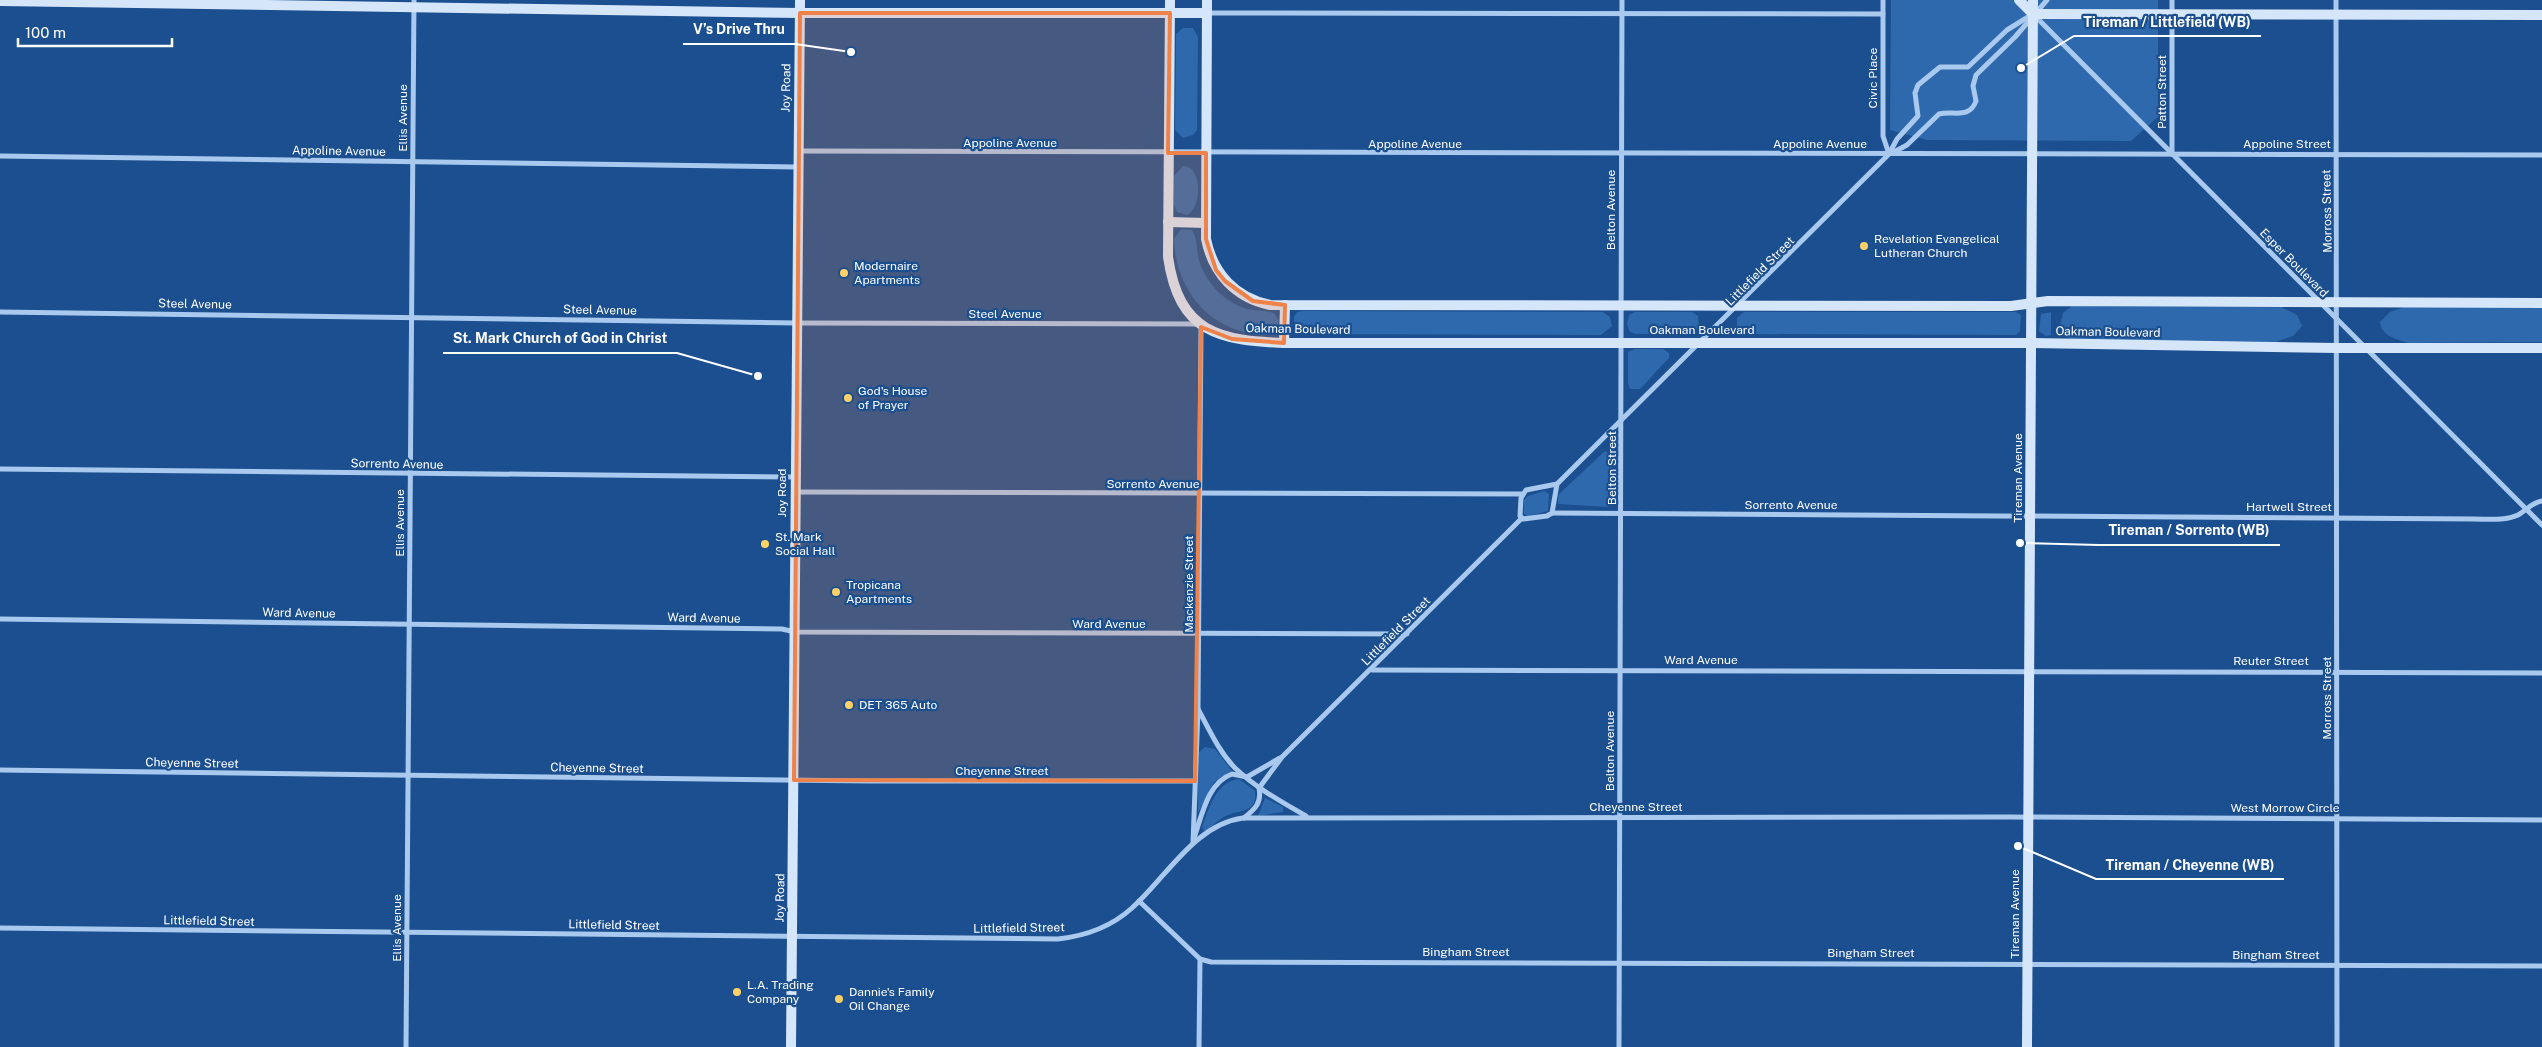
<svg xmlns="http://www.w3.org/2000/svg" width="2542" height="1047" font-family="'Public Sans',sans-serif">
<rect width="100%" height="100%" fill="#1b4f8f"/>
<g fill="#2e69ad">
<path d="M 1891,0 L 2158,0 L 2158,117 L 2131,141 L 1927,140 L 1890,130 Z"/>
<path d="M 1183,28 L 1193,28 L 1198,37 L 1197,130 L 1193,135 L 1183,138 L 1175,130 L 1176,34 Z"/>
<path d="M 1183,166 C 1203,166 1202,208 1187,215 L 1177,212 L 1174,205 L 1174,176 Z"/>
<path d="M 1181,229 L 1192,230 C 1198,239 1196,249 1199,260 C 1205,282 1224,302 1247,309 C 1256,311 1265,310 1274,313 L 1279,321 L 1275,332 C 1265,336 1255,334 1245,332 C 1201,322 1175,282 1174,239 Z"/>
<path d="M 2072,306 L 2281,307 L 2297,315 L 2302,326 L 2293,336 L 2276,342 L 2075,341 L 2064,336 L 2060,325 L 2063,313 Z"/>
<path d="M 2404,307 L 2542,307 L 2542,342 L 2409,343 C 2398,340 2381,336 2380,322 L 2390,312 Z"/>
<path d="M 1303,311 L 1603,312 L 1610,317 L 1612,326 L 1601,335 L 1302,334 L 1294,329 L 1294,317 L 1297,312 Z"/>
<path d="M 1635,312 L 1692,312 L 1698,316 L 1699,327 L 1696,333 L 1689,334 L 1636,334 L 1630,332 L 1627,324 L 1629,315 Z"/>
<path d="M 1744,312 L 2016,312 L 2021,315 L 2020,331 L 2016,335 L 1745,334 L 1737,326 L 1737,318 Z"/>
<path d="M 2051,312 L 2051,335 L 2046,336 L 2039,331 L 2041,314 Z"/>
<path d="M 1634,349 L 1663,349 L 1669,353 L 1669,358 L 1640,389 L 1630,389 L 1628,383 L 1628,352 Z"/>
<path d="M 1605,451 L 1613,456 L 1611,504 L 1608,507 L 1558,504 L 1558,495 Z"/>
<path d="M 1544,491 L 1549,494 L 1548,511 L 1528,516 L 1524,514 L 1524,500 L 1528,496 Z"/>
<path d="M 1205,747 L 1215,749 L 1232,771 L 1214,782 L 1198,813 L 1198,753 Z"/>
<path d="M 1239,779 L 1255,791 C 1258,814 1239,809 1226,816 C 1219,819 1213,826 1207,831 L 1204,831 L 1202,827 C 1209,809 1216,781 1239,779 Z"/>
<path d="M 1265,798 L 1283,807 L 1283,812 L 1258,816 Z"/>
</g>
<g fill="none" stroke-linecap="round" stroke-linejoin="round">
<g stroke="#a9c9ee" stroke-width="5">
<path d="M 1883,0 L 1883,136 L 1889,154"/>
<path d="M 2172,0 L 2172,154"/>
<path d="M 2336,0 L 2337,1047"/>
<path d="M 1207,13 L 1883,14"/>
<path d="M 2034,15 L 2542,525"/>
<path d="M 798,151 L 2542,155"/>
<path d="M 1892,153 L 1907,145 L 1939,114 C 1953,110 1969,120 1976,101 L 1973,86 L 1976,75 L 2015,37 L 2047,0"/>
<path d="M 0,156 L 797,167"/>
<path d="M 0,312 L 796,323 L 1201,324 L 1198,709 L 1193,843"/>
<path d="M 0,469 L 795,477"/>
<path d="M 1557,484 L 1526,490 L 1521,498 L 1520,516 L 1523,519 L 1547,516 L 1552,513 L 1557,484 L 1889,154 L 1897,139 L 1918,116 L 1915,93 L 1918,85 L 1940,67 L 1968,67 L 2007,30 L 2033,14"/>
<path d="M 795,492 L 1522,494"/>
<path d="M 1552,513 L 2474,519 C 2488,519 2505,521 2518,515 C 2527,510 2531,503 2542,501"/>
<path d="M 0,619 L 782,629 L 795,632 L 1407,634"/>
<path d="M 1372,670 L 2542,673"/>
<path d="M 1198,709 C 1209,729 1219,752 1235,768 C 1256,788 1282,802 1306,816"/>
<path d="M 0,770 L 869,781 L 1195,781"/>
<path d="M 1244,818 C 1255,809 1262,803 1259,788 L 1282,757 L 1522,518"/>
<path d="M 1194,838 C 1202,816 1207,783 1232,774 L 1247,777 L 1280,758"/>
<path d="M 1139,901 L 1200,959 L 1199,1047"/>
<path d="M 0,928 L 1058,939 C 1085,936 1111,927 1132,908 C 1165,879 1195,824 1243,818 L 2010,817 L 2542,820"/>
<path d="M 1200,959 L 1211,962 L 2542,966"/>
<path d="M 406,1047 L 414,0"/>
<path d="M 1619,1047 L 1622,0"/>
</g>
<g stroke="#d6e6fa" stroke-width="10">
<path d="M 1170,0 L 1168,257 C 1179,333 1219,341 1287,343 L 2032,343 L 2338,348 L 2542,348"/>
<path d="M 1207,0 L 1206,239 C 1213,274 1236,298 1270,305 L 2011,306 L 2048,301 L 2542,303"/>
<path d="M 2019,0 L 2033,14"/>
<path d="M 0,1 L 800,13 L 1207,13"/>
<path d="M 2033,14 L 2542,15"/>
<path d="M 1168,222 L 1206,223"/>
<path d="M 1284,343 L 1285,305"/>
<path d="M 791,1047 L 800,0"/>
<path d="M 2027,1047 L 2033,0"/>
</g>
</g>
<path fill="#ee8249" fill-opacity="0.2" stroke="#ee8249" stroke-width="4" stroke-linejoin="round" d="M 800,13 L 1170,13 L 1168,153 L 1206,153 L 1206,239 L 1216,270 L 1225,281 L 1253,301 L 1285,305 L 1284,343 L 1232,339 L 1201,327 L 1195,781 L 794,780 Z"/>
<g fill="#ffd166" stroke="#1b4f8f" stroke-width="2">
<circle cx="1864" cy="246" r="5"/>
<circle cx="844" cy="273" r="5"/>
<circle cx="848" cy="398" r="5"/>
<circle cx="765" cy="544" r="5"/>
<circle cx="836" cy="592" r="5"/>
<circle cx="849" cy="705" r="5"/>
<circle cx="737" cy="992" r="5"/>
<circle cx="839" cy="999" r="5"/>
</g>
<g text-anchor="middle" stroke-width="4.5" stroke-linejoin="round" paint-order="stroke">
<g font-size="12" fill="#fff" stroke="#1b4f8f">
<text transform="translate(1873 78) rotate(-90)" y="4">Civic Place</text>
<text transform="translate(786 88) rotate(-89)" y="4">Joy Road</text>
<text transform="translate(2162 92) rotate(-90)" y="4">Patton Street</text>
<text transform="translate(403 118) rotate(-90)" y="4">Ellis Avenue</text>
<text x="1010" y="147">Appoline Avenue</text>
<text x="1415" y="148">Appoline Avenue</text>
<text x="1820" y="148">Appoline Avenue</text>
<text x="2287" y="148">Appoline Street</text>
<text transform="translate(339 151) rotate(1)" y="4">Appoline Avenue</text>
<text transform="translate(1611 210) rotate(-90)" y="4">Belton Avenue</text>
<text transform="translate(2327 211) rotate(-91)" y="4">Morross Street</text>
<text transform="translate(2294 263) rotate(45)" y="4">Esper Boulevard</text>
<text transform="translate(1760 271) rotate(-45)" y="4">Littlefield Street</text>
<text transform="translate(195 304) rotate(1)" y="4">Steel Avenue</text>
<text transform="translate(600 310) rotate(1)" y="4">Steel Avenue</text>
<text x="1005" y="318">Steel Avenue</text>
<text transform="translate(1298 329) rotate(1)" y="4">Oakman Boulevard</text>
<text x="1702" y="334">Oakman Boulevard</text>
<text transform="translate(2108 332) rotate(1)" y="4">Oakman Boulevard</text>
<text transform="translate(397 464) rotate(1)" y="4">Sorrento Avenue</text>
<text transform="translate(1612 468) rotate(-90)" y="4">Belton Street</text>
<text transform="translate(2018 478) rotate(-90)" y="4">Tireman Avenue</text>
<text x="1153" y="488">Sorrento Avenue</text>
<text transform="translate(782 493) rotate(-90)" y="4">Joy Road</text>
<text x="1791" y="509">Sorrento Avenue</text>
<text x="2289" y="511">Hartwell Street</text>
<text transform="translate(400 523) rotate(-90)" y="4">Ellis Avenue</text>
<text transform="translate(1189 584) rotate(-90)" y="4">Mackenzie Street</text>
<text transform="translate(299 613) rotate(1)" y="4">Ward Avenue</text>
<text transform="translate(704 618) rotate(1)" y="4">Ward Avenue</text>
<text x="1109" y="628">Ward Avenue</text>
<text transform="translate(1396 631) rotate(-45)" y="4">Littlefield Street</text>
<text x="1701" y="664">Ward Avenue</text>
<text x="2271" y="665">Reuter Street</text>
<text transform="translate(2327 698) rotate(-90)" y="4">Morross Street</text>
<text transform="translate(1610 751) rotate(-90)" y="4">Belton Avenue</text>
<text transform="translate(192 763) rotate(1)" y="4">Cheyenne Street</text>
<text transform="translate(597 768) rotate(1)" y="4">Cheyenne Street</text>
<text x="1002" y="775">Cheyenne Street</text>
<text x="1636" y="811">Cheyenne Street</text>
<text x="2285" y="812">West Morrow Circle</text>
<text transform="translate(780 898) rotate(-89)" y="4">Joy Road</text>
<text transform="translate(2015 914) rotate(-90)" y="4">Tireman Avenue</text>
<text transform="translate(209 921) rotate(1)" y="4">Littlefield Street</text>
<text transform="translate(614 925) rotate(1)" y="4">Littlefield Street</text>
<text transform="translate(397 928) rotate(-90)" y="4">Ellis Avenue</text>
<text transform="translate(1019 928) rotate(-1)" y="4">Littlefield Street</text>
<text x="1466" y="956">Bingham Street</text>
<text x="1871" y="957">Bingham Street</text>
<text x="2276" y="959">Bingham Street</text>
</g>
<g font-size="12" fill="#fff" stroke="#1b4f8f" text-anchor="start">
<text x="1874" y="243">Revelation Evangelical<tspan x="1874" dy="14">Lutheran Church</tspan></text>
<text x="854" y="270">Modernaire<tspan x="854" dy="14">Apartments</tspan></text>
<text x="858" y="395">God's House<tspan x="858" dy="14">of Prayer</tspan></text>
<text x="775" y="541">St. Mark<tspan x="775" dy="14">Social Hall</tspan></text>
<text x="846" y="589">Tropicana<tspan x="846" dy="14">Apartments</tspan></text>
<text x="859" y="709">DET 365 Auto</text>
<text x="747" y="989">L.A. Trading<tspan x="747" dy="14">Company</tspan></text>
<text x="849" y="996">Dannie's Family<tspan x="849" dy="14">Oil Change</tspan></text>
</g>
</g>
<path fill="none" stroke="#fff" stroke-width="2" d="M2021 68L2074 36H2261M851 52L795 44H683M758 376L677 353H443M2020 543L2099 545H2280M2018 846L2096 879H2284"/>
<g fill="#fff" stroke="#1b4f8f" stroke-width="2">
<circle cx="2021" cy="68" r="5"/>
<circle cx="851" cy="52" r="5"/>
<circle cx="758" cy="376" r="5"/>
<circle cx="2020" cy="543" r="5"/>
<circle cx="2018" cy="846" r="5"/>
</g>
<g font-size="14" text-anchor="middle" font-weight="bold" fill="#fff" stroke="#1b4f8f" stroke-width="4.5" stroke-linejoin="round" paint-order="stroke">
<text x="2167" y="27">Tireman / Littlefield (WB)</text>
<text x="739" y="34">V’s Drive Thru</text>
<text x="560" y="343">St. Mark Church of God in Christ</text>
<text x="2189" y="535">Tireman / Sorrento (WB)</text>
<text x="2190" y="870">Tireman / Cheyenne (WB)</text>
</g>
<path d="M18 38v8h154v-8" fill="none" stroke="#ffffff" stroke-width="2.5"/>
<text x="25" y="38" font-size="15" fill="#ffffff" stroke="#1b4f8f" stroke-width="4" paint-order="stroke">100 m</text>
</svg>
